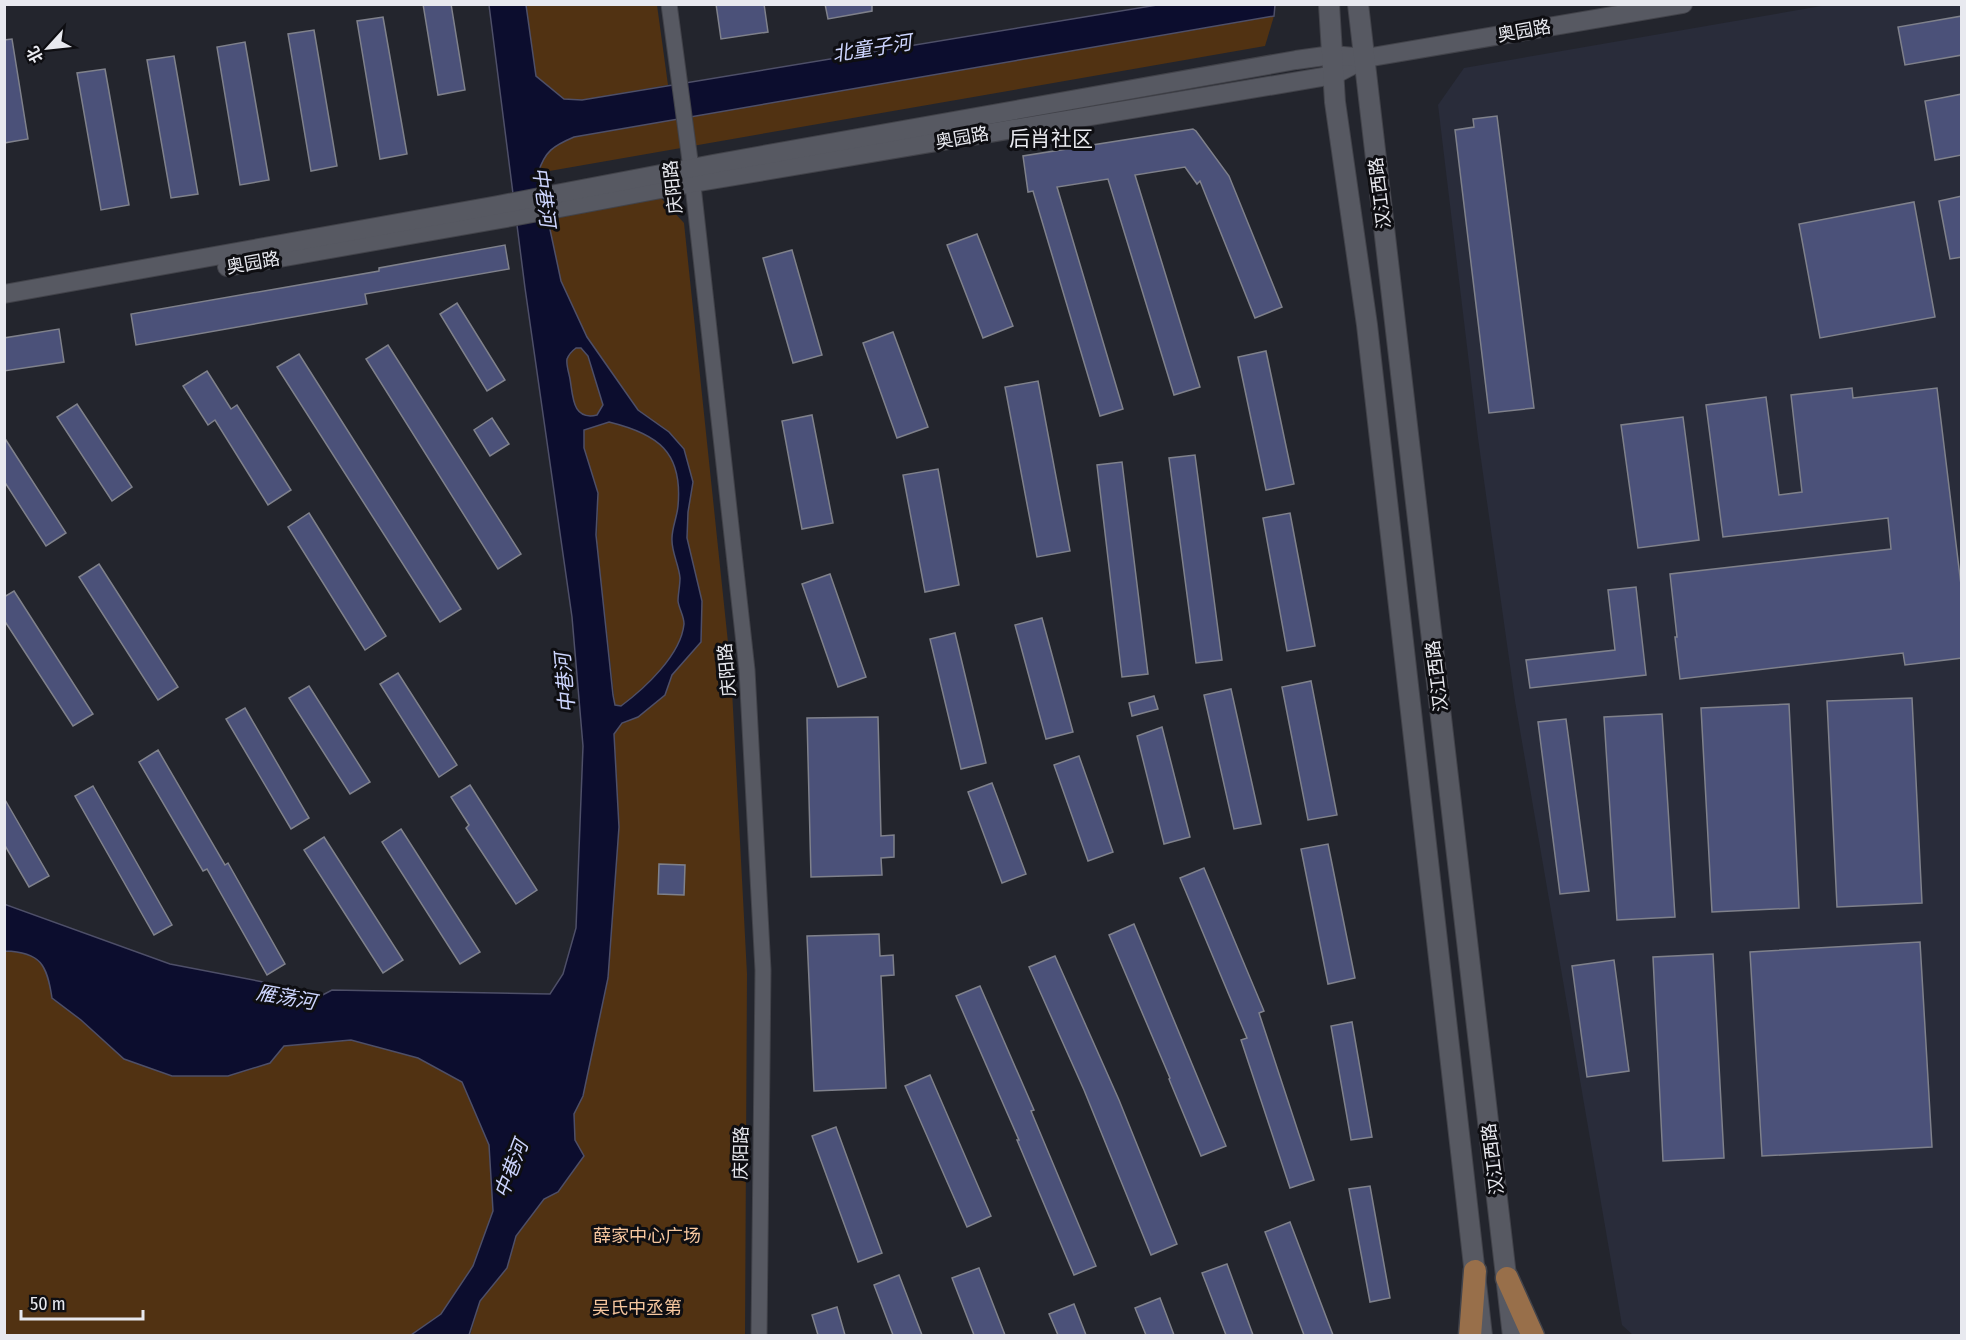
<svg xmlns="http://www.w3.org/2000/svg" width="1966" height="1340" font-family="'Fira Sans Condensed','Noto Sans SC',sans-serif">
<rect width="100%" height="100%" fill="#23252d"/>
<path fill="#292c3a" d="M 1827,5 L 1961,5 L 1961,1335 L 1634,1336 L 1622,1325 L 1515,701 L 1478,438 L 1438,105 L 1464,68 Z"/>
<g fill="#513212">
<path d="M 526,5 L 657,5 L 668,85 L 582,100 L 564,99 L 536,76 Z"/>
<path d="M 1274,16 L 1265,46 L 538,173 C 545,151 553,146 574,137 Z"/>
<path d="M 659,196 L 684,223 L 731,671 L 747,974 L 745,1335 L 470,1336 L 480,1300 L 507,1268 L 516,1236 L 544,1199 L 558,1192 L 575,1140 L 574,1114 L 583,1096 L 608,978 L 619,827 L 614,734 L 615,705 L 597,543 L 598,493 L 584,448 L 584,430 L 574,404 L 567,361 L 561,281 L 547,216 Z"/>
<path d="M 4,951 C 41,952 47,965 52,999 L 81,1020 L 270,1063 L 284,1046 L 351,1040 L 418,1058 L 462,1082 L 489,1145 L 493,1211 L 473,1266 L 441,1314 L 411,1336 L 5,1335 Z"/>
</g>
<path fill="#0c0d2e" stroke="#4e4f68" stroke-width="1.5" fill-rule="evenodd" d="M 489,5 L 526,5 L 536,76 L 564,99 L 582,100 L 1157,5 L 1275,5 L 1274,16 L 574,137 C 553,146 545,151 538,173 L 561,281 L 587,337 L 638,410 L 669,432 L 684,449 L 693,482 L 688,512 L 687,538 L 702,601 L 701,642 L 672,675 L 665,695 L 638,717 L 622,723 L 614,734 L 619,827 L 608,978 L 583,1096 L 574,1114 L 575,1140 L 584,1156 L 558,1192 L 544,1199 L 516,1236 L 507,1268 L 480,1301 L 469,1335 L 411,1335 L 441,1314 L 473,1266 L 493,1211 L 489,1145 L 462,1082 L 418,1058 L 351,1040 L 284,1046 L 270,1063 L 228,1076 L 172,1076 L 124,1059 L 81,1020 L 52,998 C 47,965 41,952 5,951 L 4,904 L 170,964 L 279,985 L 282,996 L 315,999 L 332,990 L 550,994 L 563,974 L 576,928 L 583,746 L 572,617 L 525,288 ZM 576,348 L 581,348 L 588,356 L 603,405 L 597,415 C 572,421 573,396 570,379 C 569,373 566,365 567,359 C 569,354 572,351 576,348 ZM 609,422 C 658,434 683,452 678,506 C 677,517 672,528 672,538 C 671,551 679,565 680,578 C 680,586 678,594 678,601 C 679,609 684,616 684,624 C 681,655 645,688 621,706 L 615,705 L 613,695 L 596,535 L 598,493 L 584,448 L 584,430 Z"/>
<g fill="#4b5179" stroke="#7f818b" stroke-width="1.5">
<path d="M 423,4 L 451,4 L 465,90 L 438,95 Z"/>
<path d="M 716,4 L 764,4 L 768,32 L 721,39 Z"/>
<path d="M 825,4 L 872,4 L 872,11 L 828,19 Z"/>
<path d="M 1962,16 L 1962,55 L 1905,65 L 1898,27 Z"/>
<path d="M 383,17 L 407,154 L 380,159 L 357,21 Z"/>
<path d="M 314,30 L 337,166 L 311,171 L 288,34 Z"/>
<path d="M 12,39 L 28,139 L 4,143 L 4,40 Z"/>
<path d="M 245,42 L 269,180 L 240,185 L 217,47 Z"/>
<path d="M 174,56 L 198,194 L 171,198 L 147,60 Z"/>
<path d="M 105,69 L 129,205 L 101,210 L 77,73 Z"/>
<path d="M 1962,94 L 1962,155 L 1935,160 L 1925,101 Z"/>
<path d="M 1497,116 L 1534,408 L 1489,413 L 1455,130 L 1474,127 L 1473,119 Z"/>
<path d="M 1193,129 L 1196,131 L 1229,176 L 1282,307 L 1255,318 L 1200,181 L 1197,184 L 1185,167 L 1135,175 L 1200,387 L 1174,395 L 1108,179 L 1057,187 L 1123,409 L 1100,416 L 1033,191 L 1028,192 L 1023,156 Z"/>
<path d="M 1962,196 L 1962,257 L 1950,259 L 1939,201 Z"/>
<path d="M 1914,202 L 1935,317 L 1820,338 L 1799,224 Z"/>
<path d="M 977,234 L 1013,326 L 983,338 L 947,245 Z"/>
<path d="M 505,245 L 509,269 L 365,294 L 367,304 L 136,345 L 131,314 L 379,271 L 379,268 Z"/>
<path d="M 792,250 L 822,355 L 793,363 L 763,258 Z"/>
<path d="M 457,303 L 505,380 L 487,391 L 440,314 Z"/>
<path d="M 59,329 L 64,362 L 4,371 L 4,338 Z"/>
<path d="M 893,332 L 928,427 L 897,438 L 863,343 Z"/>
<path d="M 388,345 L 521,554 L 498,569 L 366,359 Z"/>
<path d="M 1266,351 L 1294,484 L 1266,490 L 1238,357 Z"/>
<path d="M 299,354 L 461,609 L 440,622 L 277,367 Z"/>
<path d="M 207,371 L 231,409 L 237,405 L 291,490 L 268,505 L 215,420 L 208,425 L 183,386 Z"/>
<path d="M 1038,381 L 1070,551 L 1037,557 L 1005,387 Z"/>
<path d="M 1852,388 L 1853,398 L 1937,388 L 1962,593 L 1962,658 L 1905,665 L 1903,653 L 1680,679 L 1675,637 L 1677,637 L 1670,574 L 1891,549 L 1888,518 L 1723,537 L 1706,405 L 1766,397 L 1779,495 L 1802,492 L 1791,395 Z"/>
<path d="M 77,404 L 132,487 L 112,501 L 57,417 Z"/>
<path d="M 812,415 L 833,523 L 802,529 L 782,421 Z"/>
<path d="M 1683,417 L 1699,540 L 1638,548 L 1621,425 Z"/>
<path d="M 492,418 L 509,444 L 490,456 L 474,430 Z"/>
<path d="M 4,437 L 66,533 L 46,546 L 4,481 Z"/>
<path d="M 1195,455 L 1222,660 L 1196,663 L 1169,458 Z"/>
<path d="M 1122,462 L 1148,674 L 1122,677 L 1097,465 Z"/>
<path d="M 938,469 L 959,585 L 925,592 L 903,475 Z"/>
<path d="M 309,513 L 386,636 L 365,650 L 288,527 Z"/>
<path d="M 1290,513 L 1315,646 L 1287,651 L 1263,518 Z"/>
<path d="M 99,564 L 178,687 L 158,700 L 79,577 Z"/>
<path d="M 830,574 L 866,677 L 838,687 L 802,584 Z"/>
<path d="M 1636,587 L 1646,675 L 1530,688 L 1526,660 L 1615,650 L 1608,590 Z"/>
<path d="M 14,591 L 93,714 L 73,726 L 4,620 L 4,597 Z"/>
<path d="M 1042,618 L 1073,732 L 1046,739 L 1015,625 Z"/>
<path d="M 955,633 L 986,763 L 961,769 L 930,639 Z"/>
<path d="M 398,673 L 457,765 L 439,777 L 380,684 Z"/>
<path d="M 1311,681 L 1337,815 L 1308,820 L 1282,687 Z"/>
<path d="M 309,686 L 370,782 L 350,794 L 289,698 Z"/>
<path d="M 1231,689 L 1261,824 L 1234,829 L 1204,695 Z"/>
<path d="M 1154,696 L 1158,709 L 1132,716 L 1129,703 Z"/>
<path d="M 1912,698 L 1922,903 L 1837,907 L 1827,701 Z"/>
<path d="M 1789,704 L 1799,908 L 1712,912 L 1701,708 Z"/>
<path d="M 245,708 L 309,818 L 291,829 L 226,719 Z"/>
<path d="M 1662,714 L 1675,917 L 1617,920 L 1604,717 Z"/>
<path d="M 878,717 L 881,836 L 894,835 L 894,857 L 881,858 L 882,875 L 811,877 L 807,718 Z"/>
<path d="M 1566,719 L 1589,891 L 1560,894 L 1538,722 Z"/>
<path d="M 1162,727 L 1190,837 L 1164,844 L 1137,736 Z"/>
<path d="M 158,750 L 225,865 L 228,863 L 285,964 L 267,975 L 207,869 L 203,871 L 139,762 Z"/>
<path d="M 1079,756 L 1113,852 L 1088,861 L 1054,765 Z"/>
<path d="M 992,783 L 1026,874 L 1002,883 L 968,792 Z"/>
<path d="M 470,785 L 537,890 L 516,904 L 466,828 L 469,825 L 451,797 Z"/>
<path d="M 93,786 L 172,925 L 154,935 L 75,796 Z"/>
<path d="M 4,798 L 49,876 L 29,887 L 4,844 Z"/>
<path d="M 401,829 L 480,952 L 460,964 L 382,842 Z"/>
<path d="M 324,837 L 403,960 L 383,973 L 304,850 Z"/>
<path d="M 1328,844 L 1355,978 L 1328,984 L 1301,849 Z"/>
<path d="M 659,864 L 685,865 L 684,895 L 658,894 Z"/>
<path d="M 1204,868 L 1264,1011 L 1259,1013 L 1314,1180 L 1290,1188 L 1241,1040 L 1247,1038 L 1180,878 Z"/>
<path d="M 1134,924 L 1226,1146 L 1201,1156 L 1169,1079 L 1170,1078 L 1109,935 Z"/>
<path d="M 879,934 L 880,956 L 893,955 L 894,975 L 881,976 L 886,1088 L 814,1091 L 807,936 Z"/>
<path d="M 1920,942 L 1932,1147 L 1762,1156 L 1750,952 Z"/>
<path d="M 1713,954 L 1724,1158 L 1663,1161 L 1653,957 Z"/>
<path d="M 1055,956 L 1119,1100 L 1177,1244 L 1151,1255 L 1084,1090 L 1029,967 Z"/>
<path d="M 1614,960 L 1629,1071 L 1587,1077 L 1572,966 Z"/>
<path d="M 980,986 L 1034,1110 L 1031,1111 L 1096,1266 L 1074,1275 L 1017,1140 L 1019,1140 L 956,996 Z"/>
<path d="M 1352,1022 L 1372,1137 L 1351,1140 L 1331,1026 Z"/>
<path d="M 930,1075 L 991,1216 L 967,1227 L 905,1086 Z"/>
<path d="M 836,1127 L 882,1253 L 858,1262 L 812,1136 Z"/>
<path d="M 1370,1186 L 1390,1298 L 1370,1302 L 1349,1189 Z"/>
<path d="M 1290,1222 L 1333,1335 L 1304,1335 L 1265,1232 Z"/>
<path d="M 1227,1264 L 1253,1335 L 1226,1335 L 1202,1273 Z"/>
<path d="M 979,1268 L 1005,1335 L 974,1335 L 952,1278 Z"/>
<path d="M 899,1275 L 922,1335 L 893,1335 L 874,1285 Z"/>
<path d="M 1160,1298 L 1174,1335 L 1146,1335 L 1135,1308 Z"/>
<path d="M 1074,1304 L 1086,1335 L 1058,1335 L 1049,1314 Z"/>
<path d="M 837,1307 L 845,1335 L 818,1335 L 812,1315 Z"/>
</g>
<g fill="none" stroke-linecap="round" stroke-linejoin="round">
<defs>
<path id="minor" d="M 669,4 L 691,168 L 747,670 L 763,970 L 759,1336"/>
<g id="tertiary">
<path d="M 227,267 L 501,219 L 693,183 L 1334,75 L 1366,58"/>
<path d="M 4,294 L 498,205 L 713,164 L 1296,60 L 1332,55 L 1366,58 L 1683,4"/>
</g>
<g id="secondary">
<path d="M 1329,4 L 1335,102 L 1367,325 L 1482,1336"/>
<path d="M 1358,4 L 1513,1336"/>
</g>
<g id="primary">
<path d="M 1507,1278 L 1533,1336"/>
<path d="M 1470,1336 L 1475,1271"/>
</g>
</defs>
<use href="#minor" stroke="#42434a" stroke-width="17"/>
<use href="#tertiary" stroke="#42434a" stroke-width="20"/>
<use href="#secondary" stroke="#42434a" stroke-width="22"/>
<use href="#primary" stroke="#42434a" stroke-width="25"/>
<use href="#minor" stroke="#575962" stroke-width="15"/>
<use href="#tertiary" stroke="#575962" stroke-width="18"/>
<use href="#secondary" stroke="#575962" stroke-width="20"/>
<use href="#primary" stroke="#986f4a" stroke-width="22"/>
</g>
<g text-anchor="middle" stroke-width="6" stroke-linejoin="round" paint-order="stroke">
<g font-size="18" fill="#e8e9ef" stroke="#0e0e12">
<text transform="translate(1524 31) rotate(-10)" y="6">奥园路</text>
<text transform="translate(962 138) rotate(-10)" y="6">奥园路</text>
<text transform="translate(673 187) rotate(-96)" y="6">庆阳路</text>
<text transform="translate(1380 193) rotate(-97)" y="6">汉江西路</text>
<text transform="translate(253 263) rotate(-10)" y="6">奥园路</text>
<text transform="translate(727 670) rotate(-95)" y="6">庆阳路</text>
<text transform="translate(1437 676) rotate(-97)" y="6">汉江西路</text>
<text transform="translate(741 1153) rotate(-89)" y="6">庆阳路</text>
<text transform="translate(1493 1159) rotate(-97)" y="6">汉江西路</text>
</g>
<g font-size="18" fill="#f7c79f" stroke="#0e0e12">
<text x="647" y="1242">薛家中心广场</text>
<text x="637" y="1314">吴氏中丞第</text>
</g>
<g font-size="20" font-style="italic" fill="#cdd5fe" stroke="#0e0e12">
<text transform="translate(872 48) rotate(-9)" y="7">北童子河</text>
<text transform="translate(544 197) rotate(82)" y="7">中巷河</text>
<text transform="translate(565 683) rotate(-95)" y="7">中巷河</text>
<text transform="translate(286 997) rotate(10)" y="7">雁荡河</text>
<text transform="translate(511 1169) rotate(-69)" y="7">中巷河</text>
</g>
<g font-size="21" fill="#e8e9ef" stroke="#0e0e12">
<text x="1051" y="146">后肖社区</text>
</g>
</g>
<rect width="1966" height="1340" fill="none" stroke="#e8e9ef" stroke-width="12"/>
<g transform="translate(48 48) rotate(243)" stroke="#0e0e12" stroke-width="4.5" paint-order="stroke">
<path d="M0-4.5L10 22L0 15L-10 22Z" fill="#e8e9ef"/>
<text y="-9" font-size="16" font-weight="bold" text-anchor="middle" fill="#e8e9ef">北</text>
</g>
<path d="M21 1310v9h122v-9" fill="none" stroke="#e8e9ef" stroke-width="3"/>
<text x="30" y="1310" font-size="18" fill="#e8e9ef" stroke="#0e0e12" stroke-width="4.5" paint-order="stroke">50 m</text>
</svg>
